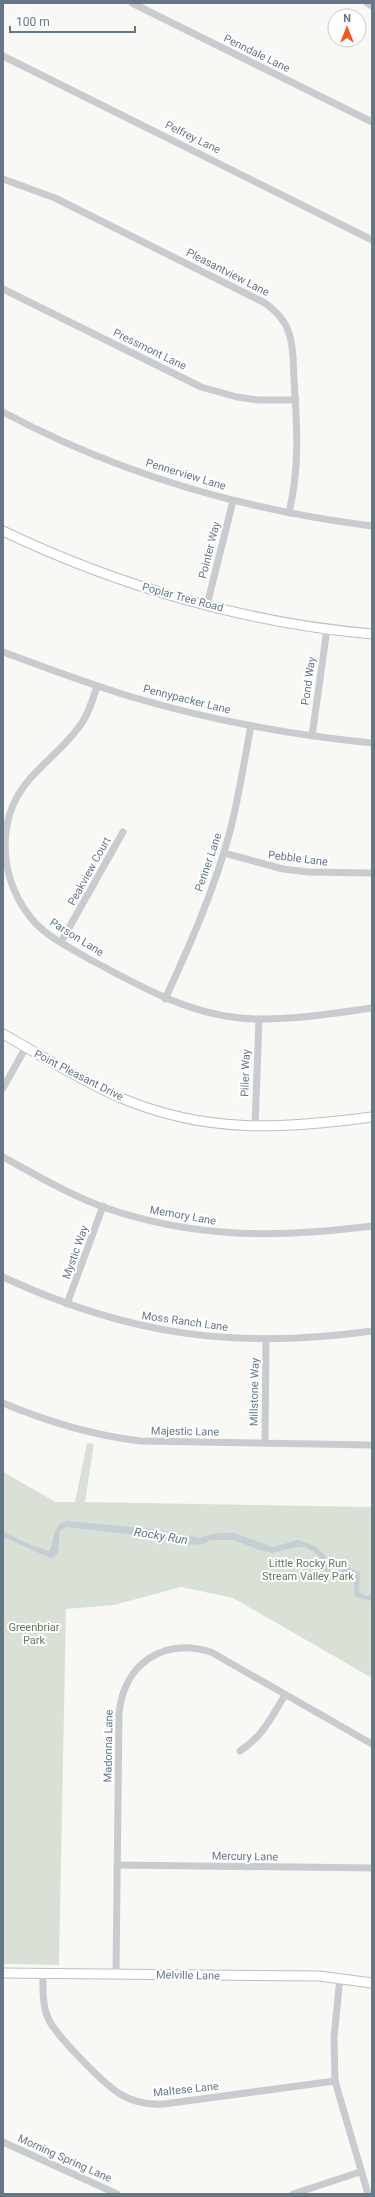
<svg xmlns="http://www.w3.org/2000/svg" width="375" height="2197" font-family="Roboto,sans-serif">
<rect width="100%" height="100%" fill="#f8f8f5"/>
<path fill="#d9e1d6" d="M 87,1443 L 94,1444 L 85,1502 L 372,1507 L 372,1678 L 233,1598 L 181,1587 L 114,1605 L 66,1609 L 59,1965 L 3,1964 L 3,1472 L 56,1502 L 75,1502 Z"/>
<path fill="#c4ced4" d="M 67,1521 L 152,1529 L 200,1538 L 217,1533 L 234,1533 L 273,1547 L 298,1540 L 315,1546 L 326,1556 L 328,1569 L 332,1574 L 349,1567 L 360,1573 L 359,1592 L 367,1596 L 372,1594 L 372,1601 L 356,1597 L 354,1593 L 355,1577 L 349,1571 L 334,1579 L 328,1578 L 318,1555 L 305,1547 L 297,1547 L 272,1553 L 256,1549 L 234,1540 L 210,1540 L 204,1544 L 185,1545 L 161,1538 L 67,1527 L 60,1530 L 58,1553 L 53,1558 L 50,1558 L 3,1537 L 3,1531 L 26,1543 L 49,1551 C 56,1541 50,1524 67,1521 Z"/>
<g fill="none" stroke-linecap="round" stroke-linejoin="round">
<defs>
<g id="secondary">
<path d="M 3,531 C 118,586 245,623 372,634"/>
<path d="M 3,1034 C 42,1056 80,1080 121,1098 C 207,1134 282,1129 372,1117"/>
<path d="M 3,1973 L 319,1976 L 372,1983"/>
</g>
</defs>
<use href="#secondary" stroke="#babfc4" stroke-width="11"/>
<g stroke="#c8cccf" stroke-width="7">
<path d="M 132,3 L 372,122"/>
<path d="M 367,3 L 372,6"/>
<path d="M 3,56 L 372,240"/>
<path d="M 3,179 L 55,198 L 265,303 C 276,311 285,320 289,333 C 294,347 293,364 294,379 C 297,427 300,465 289,513"/>
<path d="M 3,289 L 201,387 L 237,397 L 258,400 L 296,400"/>
<path d="M 3,412 C 117,473 244,510 372,526"/>
<path d="M 207,605 L 233,501"/>
<path d="M 3,652 C 46,668 88,684 132,697 C 210,720 290,735 372,743"/>
<path d="M 97,686 C 93,699 89,713 81,724 C 56,761 16,776 7,825 C 1,859 10,892 31,918 C 46,937 71,948 91,960 C 138,985 184,1012 239,1018 C 283,1022 328,1014 372,1008"/>
<path d="M 312,736 L 327,629"/>
<path d="M 224,853 L 283,869 L 308,872 L 372,873"/>
<path d="M 61,942 L 123,832"/>
<path d="M 165,999 C 190,945 215,888 230,831 C 239,797 244,761 251,726"/>
<path d="M 3,1088 L 26,1047"/>
<path d="M 255,1127 L 259,1019"/>
<path d="M 3,1157 C 36,1175 68,1194 103,1207 C 195,1239 277,1238 372,1226"/>
<path d="M 3,1277 C 128,1335 235,1350 372,1331"/>
<path d="M 67,1304 L 103,1206"/>
<path d="M 3,1403 C 48,1422 91,1435 140,1441 L 372,1445"/>
<path d="M 265,1443 L 266,1340"/>
<path d="M 240,1751 C 263,1736 271,1718 285,1695"/>
<path d="M 117,1865 L 372,1868"/>
<path d="M 43,1973 C 43,1989 42,2004 48,2018 C 55,2035 104,2084 120,2094 C 133,2102 149,2105 164,2104 L 335,2081"/>
<path d="M 116,1974 L 119,1713 C 124,1664 163,1637 211,1652 L 372,1744"/>
<path d="M 340,1978 L 334,2037 L 335,2081 L 368,2194"/>
<path d="M 3,2142 L 117,2194"/>
<path d="M 293,2194 L 360,2172"/>
</g>
<use href="#secondary" stroke="#fff" stroke-width="9"/>
</g>
<g text-anchor="middle" stroke-width="4" stroke-linejoin="round" paint-order="stroke">
<g font-size="11" fill="#647789" stroke="#fff">
<text transform="translate(257 53) rotate(26)" y="4">Penndale Lane</text>
<text transform="translate(193 137) rotate(26)" y="4">Pelfrey Lane</text>
<text transform="translate(228 272) rotate(27)" y="4">Pleasantview Lane</text>
<text transform="translate(150 349) rotate(26)" y="4">Pressmont Lane</text>
<text transform="translate(186 474) rotate(17)" y="4">Pennerview Lane</text>
<text transform="translate(209 550) rotate(-76)" y="4">Pointer Way</text>
<text transform="translate(183 597) rotate(15)" y="4">Poplar Tree Road</text>
<text transform="translate(308 681) rotate(-82)" y="4">Pond Way</text>
<text transform="translate(187 699) rotate(14)" y="4">Pennypacker Lane</text>
<text transform="translate(298 858) rotate(7)" y="4">Pebble Lane</text>
<text transform="translate(208 862) rotate(-71)" y="4">Penner Lane</text>
<text transform="translate(89 871) rotate(-61)" y="4">Peakview Court</text>
<text transform="translate(77 937) rotate(32)" y="4">Parson Lane</text>
<text transform="translate(245 1073) rotate(-88)" y="4">Piller Way</text>
<text transform="translate(79 1075) rotate(27)" y="4">Point Pleasant Drive</text>
<text transform="translate(183 1215) rotate(10)" y="4">Memory Lane</text>
<text transform="translate(75 1252) rotate(-70)" y="4">Mystic Way</text>
<text transform="translate(185 1321) rotate(8)" y="4">Moss Ranch Lane</text>
<text transform="translate(254 1392) rotate(-89)" y="4">Millstone Way</text>
<text transform="translate(185 1431) rotate(1)" y="4">Majestic Lane</text>
<text transform="translate(108 1746) rotate(-89)" y="4">Madonna Lane</text>
<text transform="translate(245 1856) rotate(1)" y="4">Mercury Lane</text>
<text transform="translate(188 1975) rotate(1)" y="4">Melville Lane</text>
<text transform="translate(186 2089) rotate(-6)" y="4">Maltese Lane</text>
<text transform="translate(65 2158) rotate(24)" y="4">Morning Spring Lane</text>
</g>
<g font-size="11" fill="#647a60" stroke="#fff">
<text x="308" y="1567">Little Rocky Run<tspan x="308" dy="13">Stream Valley Park</tspan></text>
<text x="34" y="1631">Greenbriar<tspan x="34" dy="13">Park</tspan></text>
</g>
<g font-size="12" font-style="italic" fill="#607984" stroke="#fff">
<text transform="translate(161 1536) rotate(9)" y="4">Rocky Run</text>
</g>
</g>
<rect width="375" height="2197" fill="none" stroke="#647789" stroke-width="8"/>
<g transform="translate(347 28)"><circle r="19" fill="#ffffff" stroke="#c1c9d0"/>
<path d="M0-3L7 15L0 10L-7 15Z" fill="#f3581b"/>
<text y="-6" font-size="11" font-weight="bold" text-anchor="middle" fill="#647789">N</text>
</g>
<path d="M10 26v6h125v-6" fill="none" stroke="#647789" stroke-width="2"/>
<text x="16" y="26" font-size="12" fill="#647789" stroke="#ffffff" stroke-width="3" paint-order="stroke">100 m</text>
</svg>
